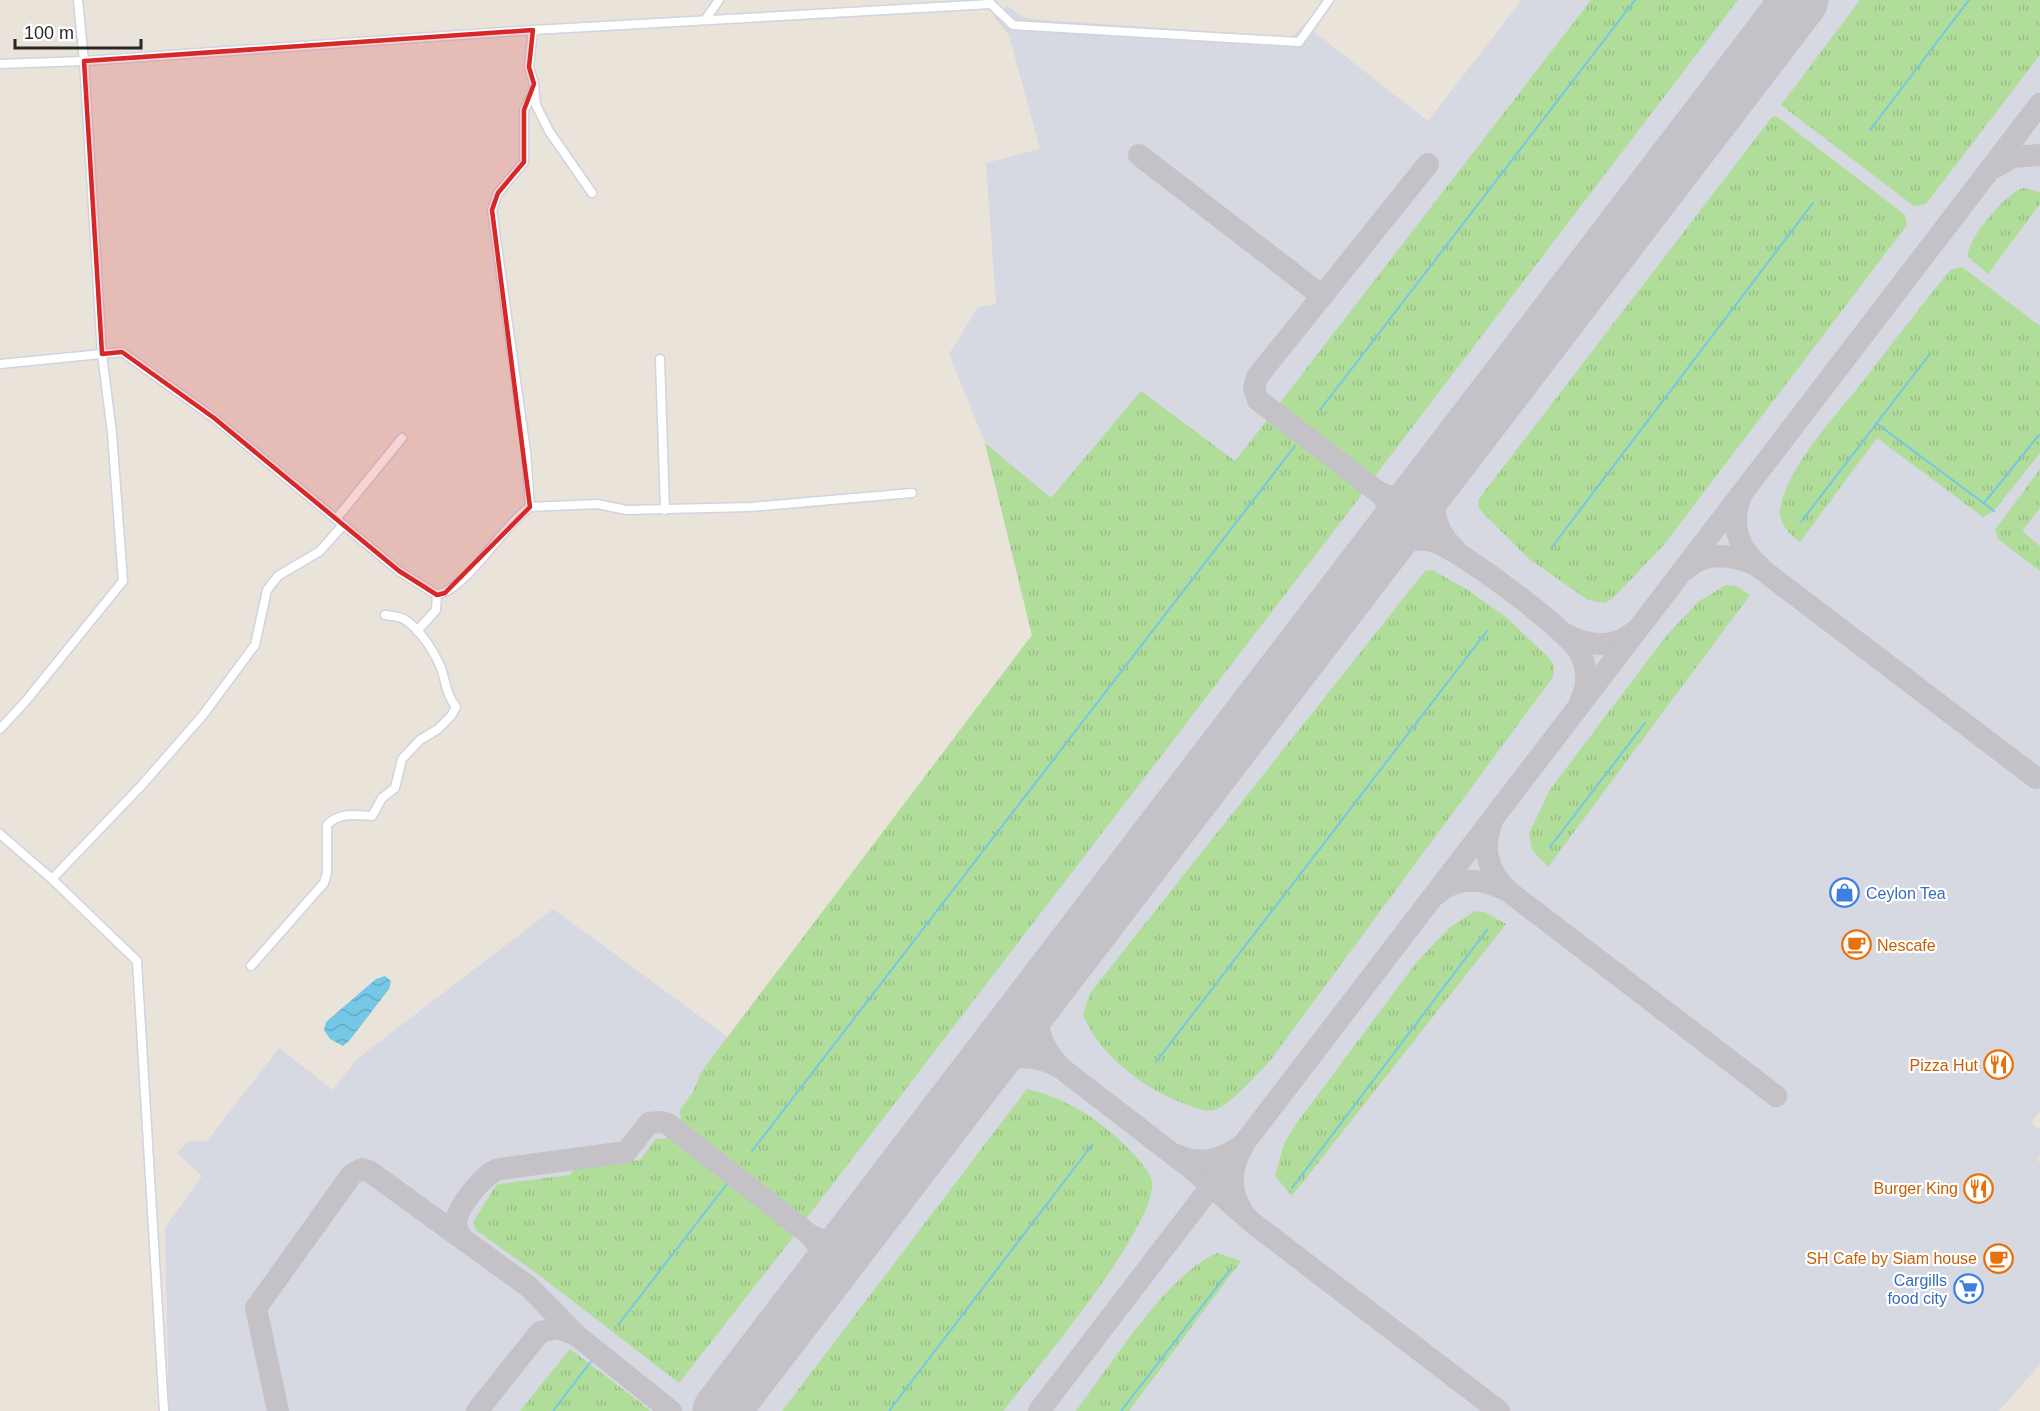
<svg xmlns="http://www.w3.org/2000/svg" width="2040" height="1411" font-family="Arial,sans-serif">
<defs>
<pattern id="grass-tufts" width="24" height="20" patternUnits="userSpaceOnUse" patternTransform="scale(1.5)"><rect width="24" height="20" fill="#b1dd9a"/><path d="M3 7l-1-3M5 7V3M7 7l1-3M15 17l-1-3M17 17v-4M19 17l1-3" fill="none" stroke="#98be85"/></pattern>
<pattern id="water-waves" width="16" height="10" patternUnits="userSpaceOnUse" patternTransform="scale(1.5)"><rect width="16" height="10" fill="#74c7e5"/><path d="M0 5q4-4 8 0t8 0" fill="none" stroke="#64abc4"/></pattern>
</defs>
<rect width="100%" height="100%" fill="#e9e3da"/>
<path fill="#d6d8e2" d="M 1522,0 L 2040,0 L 2040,1111 L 2031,1123 L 2040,1130 L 2040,1156 L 2037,1160 L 2040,1162 L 2040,1364 L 1999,1411 L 169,1411 L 165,1228 L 202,1176 L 177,1153 L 187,1142 L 207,1141 L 279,1048 L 333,1090 L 357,1059 L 553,909 L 728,1037 L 1032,635 L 985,443 L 949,354 L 978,307 L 996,304 L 986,163 L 1040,149 L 1009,35 L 994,17 L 1008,6 L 1019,15 L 1030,19 L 1293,37 L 1304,24 L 1428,121 Z"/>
<g fill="url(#grass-tufts)">
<path d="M 1591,0 L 1738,0 L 1375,476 L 1279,404 Z"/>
<path d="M 1860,0 L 2040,0 L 2040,55 L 1929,200 L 1925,204 L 1914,206 L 1781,105 Z"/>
<path d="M 1776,116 L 1905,215 L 1907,225 L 1663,546 L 1613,598 L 1605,603 L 1588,600 L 1529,559 L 1485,515 L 1479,508 L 1478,500 L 1772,117 Z"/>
<path d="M 2023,188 L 2040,192 L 2040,204 L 1988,274 L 1968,257 C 1966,239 2006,193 2023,188 Z"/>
<path d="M 1962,267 L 2040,326 L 2040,453 L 1994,511 L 1983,517 L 1877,438 L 1800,542 C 1790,535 1778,522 1780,509 C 1788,467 1830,422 1856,390 C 1887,350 1918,310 1950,270 Z"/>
<path d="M 1141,391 L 1235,461 L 1268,419 L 1363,493 L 806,1219 L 681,1121 L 680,1110 L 694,1090 L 701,1072 L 1032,635 L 985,443 L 1051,498 Z"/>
<path d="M 2040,469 L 2040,508 L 2022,531 L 2040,546 L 2040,571 L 1998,539 L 1995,530 Z"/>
<path d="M 1432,570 L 1468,590 L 1506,617 L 1550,659 L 1554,665 L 1553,677 L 1269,1062 C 1253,1078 1236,1099 1217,1109 C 1209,1113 1198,1109 1190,1106 C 1146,1090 1102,1059 1083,1015 L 1090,993 L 1425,571 Z"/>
<path d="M 1726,585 L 1736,586 L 1750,595 L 1548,867 L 1532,850 L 1529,834 L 1549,791 L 1666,636 L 1698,602 Z"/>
<path d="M 1475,911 L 1484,912 L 1506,924 L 1292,1196 L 1275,1176 L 1284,1144 L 1296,1124 L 1416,963 L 1449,928 Z"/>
<path d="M 1027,1089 C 1059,1096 1091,1114 1115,1136 C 1125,1145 1146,1165 1151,1178 C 1165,1218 1031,1375 1003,1411 L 782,1411 Z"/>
<path d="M 669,1138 L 794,1236 L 679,1383 L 539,1275 L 476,1230 L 473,1222 L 497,1184 L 570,1175 L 577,1166 L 630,1159 L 639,1161 L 656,1139 Z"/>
<path d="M 1218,1253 L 1241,1261 L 1129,1411 L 1076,1411 C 1107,1370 1170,1270 1218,1253 Z"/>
<path d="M 570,1349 L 641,1403 L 650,1411 L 520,1411 Z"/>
</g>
<path fill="url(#water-waves)" d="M 385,976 L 391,981 L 389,989 L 349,1041 L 343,1046 L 330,1039 L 324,1030 L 326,1022 L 376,979 Z"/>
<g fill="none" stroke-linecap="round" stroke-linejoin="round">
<g stroke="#74c7e5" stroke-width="2">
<path d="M 1870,130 L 1969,0"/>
<path d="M 1320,410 L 1635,0"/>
<path d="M 1876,423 L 1994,511"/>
<path d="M 1984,503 L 2039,435"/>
<path d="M 1801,522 L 1929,355"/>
<path d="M 1552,547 L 1813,203"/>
<path d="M 1550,847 L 1645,723"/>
<path d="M 1156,1062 L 1487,631"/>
<path d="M 752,1151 L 1295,446"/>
<path d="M 1292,1188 L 1487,930"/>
<path d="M 618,1325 L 730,1180"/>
<path d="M 553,1411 L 592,1360"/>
<path d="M 889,1411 L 1092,1145"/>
<path d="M 1121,1411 L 1230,1270"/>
</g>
<g stroke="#c4c2c6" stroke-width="22">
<path d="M 1139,155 L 1322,296"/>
<path d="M 1993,168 L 2013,157 L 2040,155"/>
<path d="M 1443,467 C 1429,496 1430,527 1455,549"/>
<path d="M 1377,491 C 1397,502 1413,500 1430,484"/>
<path d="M 1740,499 C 1730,525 1739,549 1759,566"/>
<path d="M 1387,539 C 1393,522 1392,510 1382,495 L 1258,400 L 1254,389 L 1257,377 L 1428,164"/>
<path d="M 1373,559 C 1388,544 1411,536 1432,541 C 1457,547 1566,629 1579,651 C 1587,665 1589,685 1581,700"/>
<path d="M 1686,569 C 1706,550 1733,555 1756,565 L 2036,778"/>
<path d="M 1565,634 C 1589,647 1614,649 1635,631"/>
<path d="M 1492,822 C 1481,847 1488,872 1507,890"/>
<path d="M 1437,894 C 1458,875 1485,879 1508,891 L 1776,1096"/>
<path d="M 1053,977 C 1032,1012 1032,1036 1060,1067"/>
<path d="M 975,1079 C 1000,1054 1031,1051 1061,1068 L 1192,1169 L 1254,1224 L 1499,1411"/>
<path d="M 1177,1155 C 1201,1167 1223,1159 1244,1144 C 1230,1168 1228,1191 1244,1214"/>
<path d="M 810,1235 C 828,1245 845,1242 861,1228"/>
<path d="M 463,1239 C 459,1234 456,1228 456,1222 C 457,1207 486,1171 500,1169 L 626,1152 L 649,1123 L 661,1122 L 668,1124 L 810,1235 C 825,1251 825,1266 816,1286"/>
<path d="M 278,1411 L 256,1308 L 352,1174 L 362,1169 L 369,1171 L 529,1287 L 576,1335 L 671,1411"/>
<path d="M 477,1411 L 540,1332 L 558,1328 L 576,1335"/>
<path d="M 718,1411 L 726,1404"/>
<path d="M 1039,1411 L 2040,104"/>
</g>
<path stroke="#c4c2c6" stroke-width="57" d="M 721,1411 L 1800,0"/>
<defs>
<g id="street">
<path d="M 989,2 L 1013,25 L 1299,42 L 1329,0"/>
<path d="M 705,20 L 719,0"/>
<path d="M 533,30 L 529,67 L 534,84 L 536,105 L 549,131 L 592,193"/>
<path d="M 0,64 L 84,61 L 533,30 L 991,4"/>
<path d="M 660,359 L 665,510"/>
<path d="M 0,364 L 122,352 L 214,418 L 399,571 L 437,595 C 468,588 502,526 530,507 L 597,504 L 627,510 L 750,507 L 912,493"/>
<path d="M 530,507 L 526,452 L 492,210 L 498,193 L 524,162 L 524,110 L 533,94"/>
<path d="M 336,519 L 402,438"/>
<path d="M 417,631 L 436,610 L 437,595"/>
<path d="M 0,729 L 25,702 L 123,581 L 112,433 L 102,354 L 84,61 L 78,0"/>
<path d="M 0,834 L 52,879 L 137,961 L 164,1411"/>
<path d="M 52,879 L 141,786 L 203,715 L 255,645 L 267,590 L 278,576 L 320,551 L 343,525"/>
<path d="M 251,966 L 324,883 L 327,873 L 327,825 C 339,812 356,815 372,816 L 382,798 L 395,788 L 402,759 L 420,740 L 438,729 L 451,716 L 456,707 C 446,694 446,682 441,668 C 434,651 419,628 404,619 C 399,616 391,616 385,615"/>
</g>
</defs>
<use href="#street" stroke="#d0d3e0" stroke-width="11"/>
<use href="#street" stroke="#fff" stroke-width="8"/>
</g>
<path fill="#d62828" fill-opacity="0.2" stroke="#d62828" stroke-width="4.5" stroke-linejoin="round" d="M 533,30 L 529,67 L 534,84 L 524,110 L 524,162 L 498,193 L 492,210 L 530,507 L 445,593 L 437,595 L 399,571 L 214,418 L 122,352 L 102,354 L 84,61 Z"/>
<defs>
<symbol id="shop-ring" viewBox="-11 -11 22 22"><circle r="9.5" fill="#fff" stroke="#3f7fe0" stroke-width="1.5"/><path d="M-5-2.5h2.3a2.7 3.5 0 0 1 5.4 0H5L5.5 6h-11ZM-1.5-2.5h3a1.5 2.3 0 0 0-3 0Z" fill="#3f7fe0"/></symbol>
<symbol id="cafe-ring" viewBox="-11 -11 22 22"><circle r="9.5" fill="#fff" stroke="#e8710a" stroke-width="1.5"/><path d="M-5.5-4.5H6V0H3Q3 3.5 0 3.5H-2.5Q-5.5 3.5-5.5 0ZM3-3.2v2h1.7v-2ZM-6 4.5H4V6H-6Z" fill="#e8710a"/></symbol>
<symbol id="restaurant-ring" viewBox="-11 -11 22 22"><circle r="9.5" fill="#fff" stroke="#e8710a" stroke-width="1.5"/><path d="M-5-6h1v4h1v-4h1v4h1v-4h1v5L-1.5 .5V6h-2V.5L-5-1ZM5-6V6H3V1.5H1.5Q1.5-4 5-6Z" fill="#e8710a"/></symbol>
<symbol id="supermarket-ring" viewBox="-11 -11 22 22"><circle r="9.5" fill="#fff" stroke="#3f7fe0" stroke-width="1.5"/><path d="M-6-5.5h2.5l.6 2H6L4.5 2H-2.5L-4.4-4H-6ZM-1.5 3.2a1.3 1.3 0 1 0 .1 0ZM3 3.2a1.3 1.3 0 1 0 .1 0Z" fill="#3f7fe0"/></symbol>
</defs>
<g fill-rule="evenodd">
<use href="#shop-ring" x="1828" y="876" width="33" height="33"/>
<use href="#cafe-ring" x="1840" y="928" width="33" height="33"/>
<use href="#restaurant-ring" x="1982" y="1048" width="33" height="33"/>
<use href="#restaurant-ring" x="1962" y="1172" width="33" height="33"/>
<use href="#cafe-ring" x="1982" y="1242" width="33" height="33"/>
<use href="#supermarket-ring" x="1952" y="1272" width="33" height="33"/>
</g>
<g text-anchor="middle" stroke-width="4.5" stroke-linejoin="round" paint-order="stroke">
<g font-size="16" fill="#366cbe" stroke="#fff" text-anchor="start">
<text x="1866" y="899">Ceylon Tea</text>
<text x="1947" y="1286" text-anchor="end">Cargills<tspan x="1947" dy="18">food city</tspan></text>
</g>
<g font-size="16" fill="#c56008" stroke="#fff" text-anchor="end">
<text x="1877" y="951" text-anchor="start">Nescafe</text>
<text x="1978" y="1071">Pizza Hut</text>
<text x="1958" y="1194">Burger King</text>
<text x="1977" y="1264">SH Cafe by Siam house</text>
</g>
</g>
<path d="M15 39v9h126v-9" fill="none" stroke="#282828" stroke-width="3"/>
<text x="24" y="39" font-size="18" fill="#282828" stroke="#ffffff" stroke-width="4.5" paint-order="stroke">100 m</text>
</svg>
